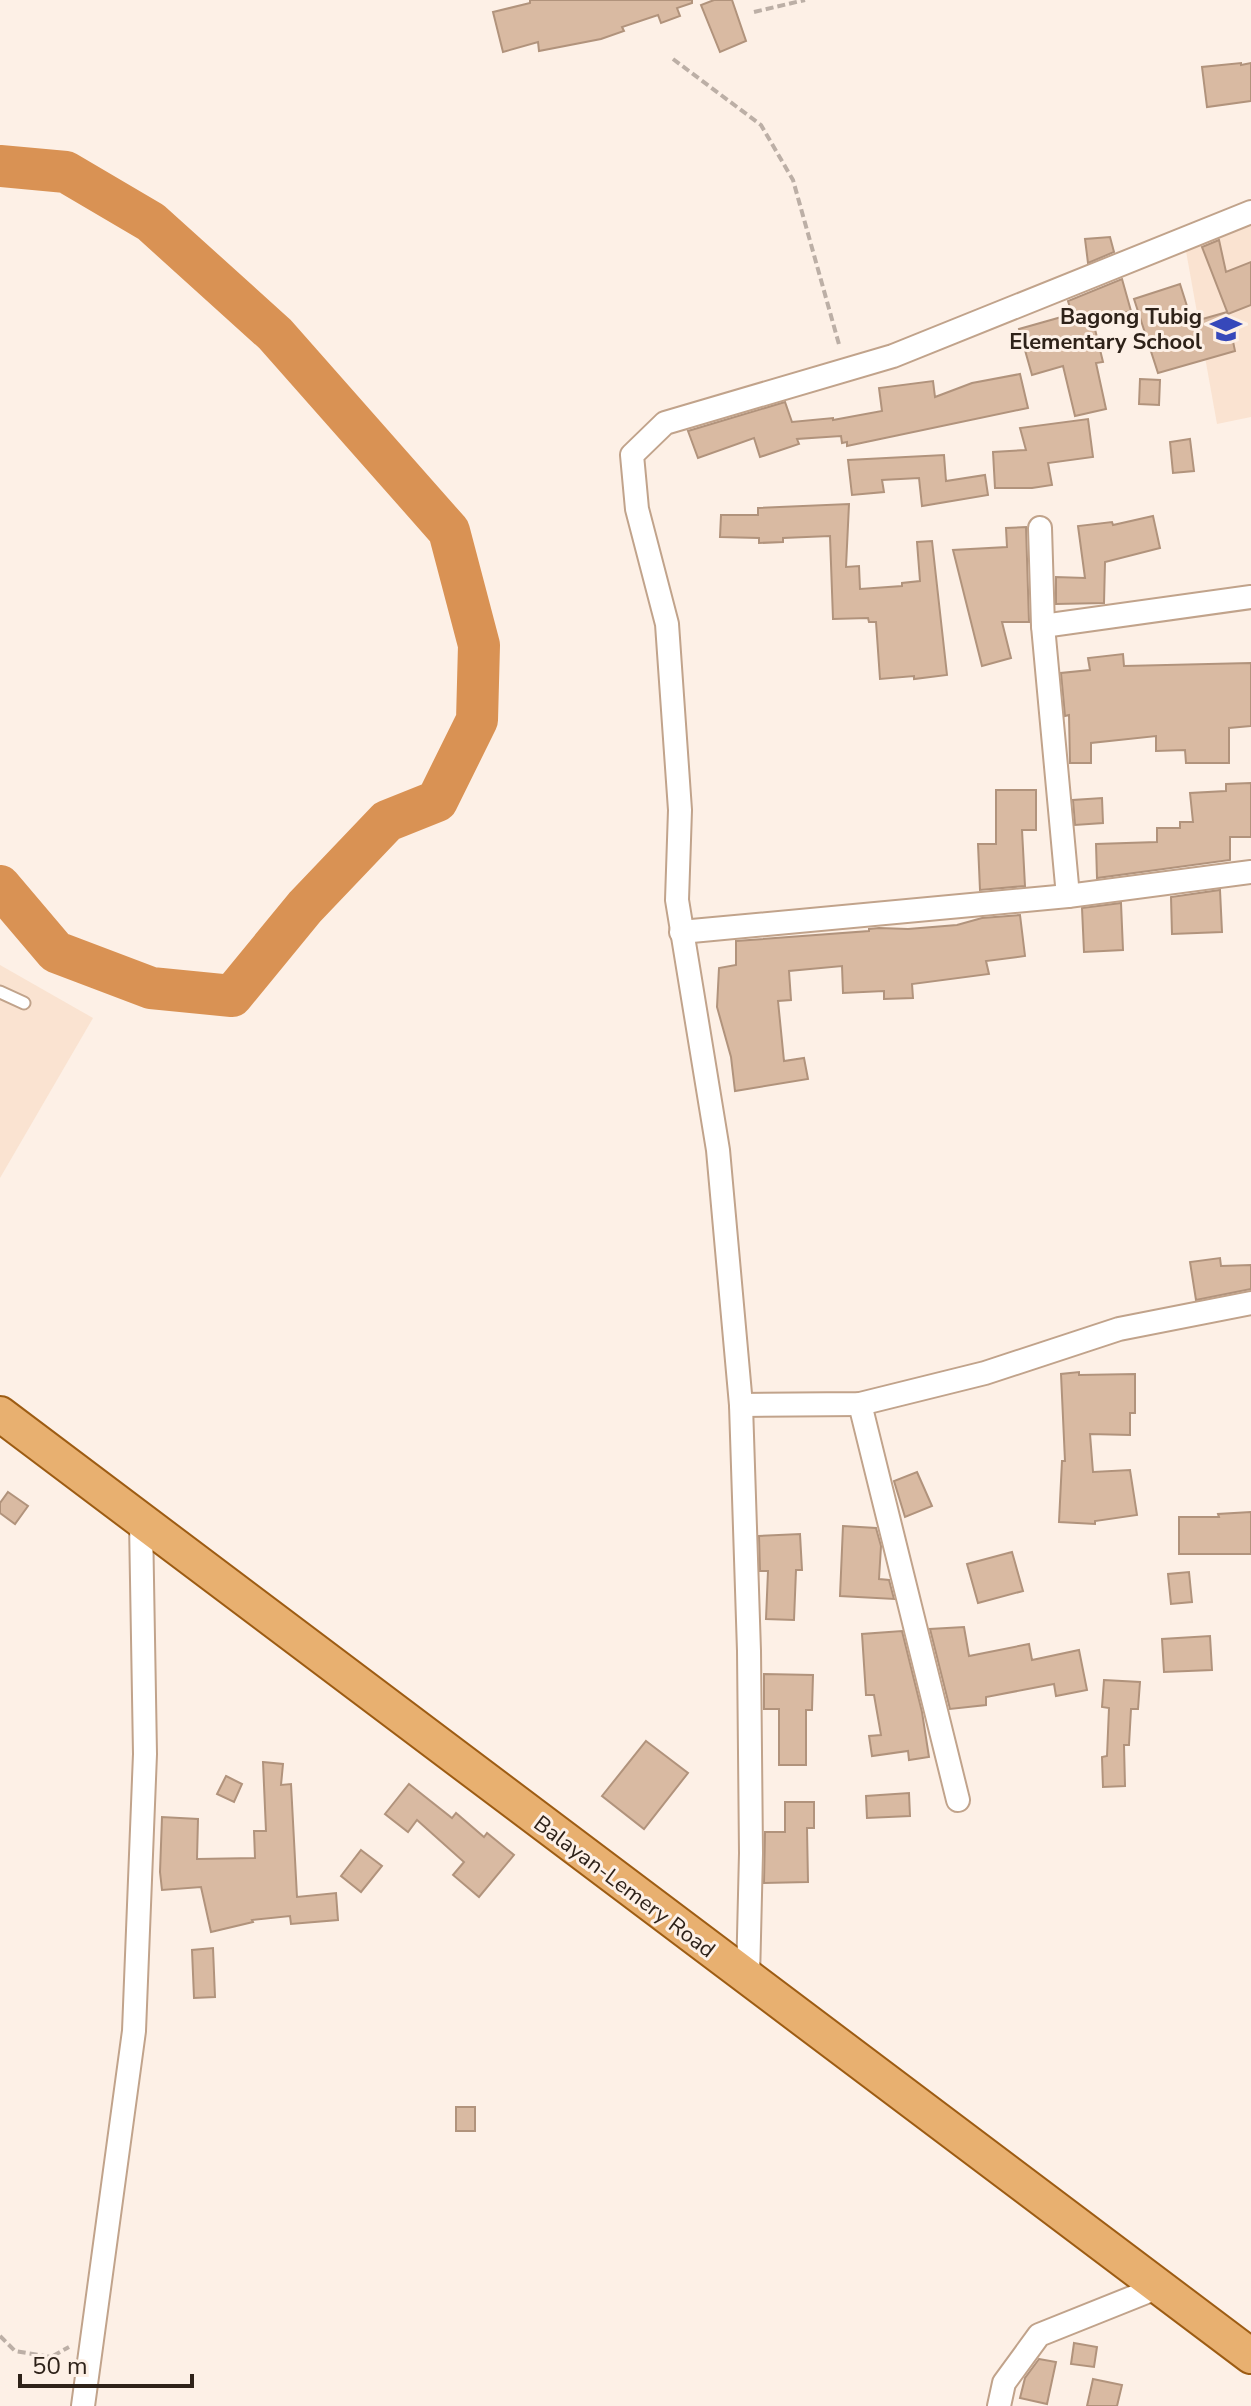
<svg xmlns="http://www.w3.org/2000/svg" width="1251" height="2406" font-family="'Nunito Sans',sans-serif">
<rect width="100%" height="100%" fill="#fdf0e6"/>
<g fill="#fae3d1">
<path d="M 1251,214 L 1251,417 L 1217,424 L 1184,240 Z"/>
<path d="M 0,965 L 93,1018 L 0,1178 Z"/>
</g>
<g fill="none" stroke-linecap="round" stroke-linejoin="round">
<path stroke="#d99254" stroke-width="42" d="M 0,166 L 66,172 L 151,222 L 275,334 L 449,531 L 479,645 L 477,720 L 437,801 L 387,821 L 305,907 L 232,996 L 151,988 L 56,952 L 0,886"/>
</g>
<g fill="#d9baa2" stroke="#b1937c" stroke-width="2">
<path d="M 530,0 L 692,0 L 692,3 L 677,8 L 680,16 L 661,23 L 658,15 L 622,27 L 624,31 L 601,39 L 539,51 L 538,42 L 503,52 L 493,12 L 530,3 Z"/>
<path d="M 714,0 L 732,0 L 746,41 L 720,52 L 701,5 Z"/>
<path d="M 1241,63 L 1241,65 L 1251,63 L 1251,101 L 1207,107 L 1202,67 Z"/>
<path d="M 1110,237 L 1114,252 L 1088,263 L 1085,239 Z"/>
<path d="M 1219,240 L 1226,272 L 1251,262 L 1251,305 L 1228,314 L 1202,247 Z"/>
<path d="M 1122,279 L 1131,311 L 1093,321 L 1103,362 L 1096,363 L 1106,409 L 1075,416 L 1063,366 L 1032,375 L 1019,329 L 1072,314 L 1068,301 Z"/>
<path d="M 1180,284 L 1192,322 L 1227,312 L 1235,351 L 1158,373 L 1134,299 Z"/>
<path d="M 1020,374 L 1028,408 L 847,446 L 847,442 L 842,443 L 841,436 L 797,439 L 799,444 L 760,457 L 754,438 L 698,458 L 688,431 L 785,402 L 792,422 L 833,418 L 833,420 L 882,411 L 879,388 L 933,381 L 935,397 L 972,383 Z"/>
<path d="M 1140,379 L 1160,380 L 1159,405 L 1139,404 Z"/>
<path d="M 1088,419 L 1093,457 L 1048,463 L 1052,485 L 1032,488 L 995,488 L 993,452 L 1026,450 L 1020,428 Z"/>
<path d="M 1190,439 L 1194,471 L 1173,473 L 1170,442 Z"/>
<path d="M 944,455 L 946,481 L 985,475 L 988,495 L 922,506 L 919,478 L 882,480 L 884,492 L 852,495 L 848,460 Z"/>
<path d="M 849,504 L 846,567 L 859,566 L 860,589 L 902,586 L 902,583 L 920,581 L 917,542 L 932,541 L 947,675 L 914,679 L 914,676 L 880,679 L 876,622 L 869,622 L 868,618 L 833,619 L 830,536 L 783,538 L 783,542 L 759,543 L 759,538 L 720,537 L 721,515 L 758,515 L 758,508 Z"/>
<path d="M 1153,516 L 1160,548 L 1105,562 L 1104,603 L 1056,604 L 1056,577 L 1085,578 L 1078,526 L 1112,522 L 1113,525 Z"/>
<path d="M 1026,527 L 1029,622 L 1002,622 L 1011,658 L 982,666 L 953,550 L 1007,547 L 1006,528 Z"/>
<path d="M 1123,654 L 1124,666 L 1251,663 L 1251,726 L 1229,728 L 1229,763 L 1186,763 L 1185,750 L 1156,751 L 1156,736 L 1091,743 L 1091,763 L 1070,763 L 1069,715 L 1065,716 L 1061,673 L 1090,670 L 1088,658 Z"/>
<path d="M 1251,783 L 1251,837 L 1230,837 L 1230,860 L 1097,878 L 1096,844 L 1157,842 L 1157,828 L 1180,828 L 1180,822 L 1193,822 L 1190,793 L 1226,791 L 1226,784 Z"/>
<path d="M 996,790 L 1036,790 L 1036,830 L 1022,830 L 1025,886 L 980,890 L 978,844 L 996,844 Z"/>
<path d="M 1102,798 L 1103,823 L 1075,825 L 1073,800 Z"/>
<path d="M 1220,890 L 1222,932 L 1172,934 L 1171,897 Z"/>
<path d="M 1121,903 L 1123,950 L 1084,952 L 1082,908 Z"/>
<path d="M 1020,915 L 1025,956 L 986,961 L 989,974 L 912,984 L 913,998 L 884,999 L 884,991 L 843,993 L 842,966 L 789,971 L 791,1000 L 778,1001 L 784,1061 L 804,1058 L 808,1079 L 735,1091 L 731,1057 L 717,1007 L 719,968 L 736,965 L 736,941 L 869,931 L 869,929 L 879,928 L 908,929 L 957,925 L 982,918 Z"/>
<path d="M 1220,1258 L 1221,1266 L 1251,1265 L 1251,1289 L 1196,1300 L 1190,1262 Z"/>
<path d="M 1079,1372 L 1079,1375 L 1135,1374 L 1135,1413 L 1130,1413 L 1130,1435 L 1090,1434 L 1093,1472 L 1130,1470 L 1137,1515 L 1095,1521 L 1095,1524 L 1059,1522 L 1062,1461 L 1065,1461 L 1061,1374 Z"/>
<path d="M 917,1472 L 932,1506 L 905,1517 L 894,1481 Z"/>
<path d="M 8,1492 L 28,1506 L 15,1524 L 0,1513 L 0,1503 Z"/>
<path d="M 1251,1512 L 1251,1554 L 1179,1554 L 1179,1517 L 1219,1517 L 1218,1514 Z"/>
<path d="M 843,1526 L 876,1528 L 881,1546 L 879,1579 L 889,1580 L 894,1599 L 840,1596 Z"/>
<path d="M 800,1534 L 802,1570 L 796,1570 L 794,1620 L 766,1619 L 768,1571 L 760,1571 L 759,1536 Z"/>
<path d="M 1012,1552 L 1023,1591 L 978,1603 L 967,1564 Z"/>
<path d="M 1189,1572 L 1192,1602 L 1171,1604 L 1168,1574 Z"/>
<path d="M 964,1627 L 969,1656 L 1029,1644 L 1032,1660 L 1079,1650 L 1087,1690 L 1056,1696 L 1054,1684 L 986,1697 L 986,1705 L 950,1709 L 930,1629 Z"/>
<path d="M 902,1631 L 922,1712 L 929,1757 L 909,1760 L 908,1751 L 872,1756 L 869,1736 L 881,1735 L 874,1695 L 866,1695 L 862,1634 Z"/>
<path d="M 1210,1636 L 1212,1670 L 1164,1672 L 1162,1639 Z"/>
<path d="M 764,1674 L 813,1675 L 812,1710 L 806,1710 L 806,1765 L 779,1765 L 779,1709 L 764,1709 Z"/>
<path d="M 1104,1680 L 1140,1682 L 1138,1709 L 1131,1709 L 1129,1745 L 1124,1745 L 1125,1786 L 1103,1787 L 1102,1757 L 1107,1756 L 1109,1708 L 1102,1707 Z"/>
<path d="M 646,1741 L 688,1773 L 644,1829 L 602,1796 Z"/>
<path d="M 263,1762 L 283,1764 L 281,1785 L 291,1784 L 297,1897 L 336,1893 L 338,1920 L 291,1924 L 290,1916 L 252,1920 L 253,1922 L 211,1932 L 201,1887 L 162,1890 L 160,1872 L 162,1817 L 198,1819 L 197,1859 L 255,1858 L 254,1831 L 266,1831 Z"/>
<path d="M 226,1776 L 242,1784 L 234,1802 L 217,1794 Z"/>
<path d="M 409,1784 L 452,1818 L 456,1813 L 484,1837 L 487,1833 L 514,1855 L 479,1897 L 453,1875 L 464,1862 L 417,1820 L 408,1832 L 385,1814 Z"/>
<path d="M 909,1793 L 910,1816 L 867,1818 L 866,1796 Z"/>
<path d="M 785,1802 L 814,1802 L 814,1828 L 807,1828 L 808,1882 L 764,1883 L 765,1832 L 785,1832 Z"/>
<path d="M 361,1850 L 382,1866 L 361,1892 L 341,1876 Z"/>
<path d="M 213,1948 L 215,1997 L 194,1998 L 192,1950 Z"/>
<rect x="456" y="2107" width="19" height="24"/>
<path d="M 1074,2343 L 1097,2347 L 1094,2367 L 1071,2364 Z"/>
<path d="M 1039,2359 L 1056,2362 L 1047,2404 L 1020,2398 L 1025,2378 Z"/>
<path d="M 1093,2379 L 1122,2385 L 1117,2406 L 1087,2406 Z"/>
</g>
<g fill="none" stroke-linecap="round" stroke-linejoin="round">
<defs>
<path id="lane" d="M 0,992 L 24,1003"/>
<g id="street">
<path d="M 1040,528 L 1043,626 L 1068,896"/>
<path d="M 1043,626 L 1251,597"/>
<path d="M 681,932 L 1068,896 L 1251,872"/>
<path d="M 860,1404 L 958,1800"/>
<path d="M 741,1405 L 860,1404 L 985,1373 L 1119,1329 L 1251,1303"/>
<path d="M 748,1978 L 751,1853 L 749,1651 L 741,1405 L 718,1150 L 677,900 L 680,810 L 667,624 L 637,509 L 632,455 L 665,423 L 893,356 L 1251,212"/>
<path d="M 83,2406 L 134,2031 L 145,1754 L 141,1522"/>
<path d="M 999,2406 L 1004,2383 L 1039,2335 L 1159,2287"/>
</g>
<path id="primary" d="M 0,1414 L 1251,2356"/>
</defs>
<use href="#lane" stroke="#c1a38b" stroke-width="15"/>
<use href="#street" stroke="#c1a38b" stroke-width="26"/>
<use href="#primary" stroke="#9d5c13" stroke-width="38"/>
<g stroke="#bcafa6" stroke-width="4" stroke-dasharray="8 4" stroke-linecap="butt">
<path d="M 754,12 L 805,0"/>
<path d="M 673,59 L 761,125 L 793,180 L 840,348"/>
<path d="M 0,2336 L 15,2351 L 51,2357 L 69,2347"/>
</g>
<use href="#lane" stroke="#fff" stroke-width="11"/>
<use href="#street" stroke="#fff" stroke-width="22"/>
<use href="#primary" stroke="#e8b070" stroke-width="34"/>
</g>
<defs>
<symbol id="school-bare" viewBox="-9 -9 18 18"><path d="M0-5L7-2L0 1L-7-2ZM-4 1L0 2.5L4 1V4Q0 6-4 4Z" fill="#3648ba" stroke="#fdf0e6" stroke-width="2.5" paint-order="stroke"/></symbol>
</defs>
<g fill-rule="evenodd">
<use href="#school-bare" x="1204" y="307" width="44" height="44"/>
</g>
<g text-anchor="middle" stroke-width="6" stroke-linejoin="round" paint-order="stroke">
<g font-size="22" font-weight="bold" fill="#2e2219" stroke="#fdf0e6" text-anchor="end">
<text x="1202" y="324">Bagong Tubig<tspan x="1202" dy="25">Elementary School</tspan></text>
</g>
<g font-size="22" fill="#2e2219" stroke="#fdf0e6">
<text transform="translate(625 1886) rotate(37)" y="8">Balayan-Lemery Road</text>
</g>
</g>
<path d="M20 2374v12h172v-12" fill="none" stroke="#2e2219" stroke-width="4"/>
<text x="32" y="2374" font-size="24" fill="#2e2219" stroke="#fdf0e6" stroke-width="6" paint-order="stroke">50 m</text>
</svg>
